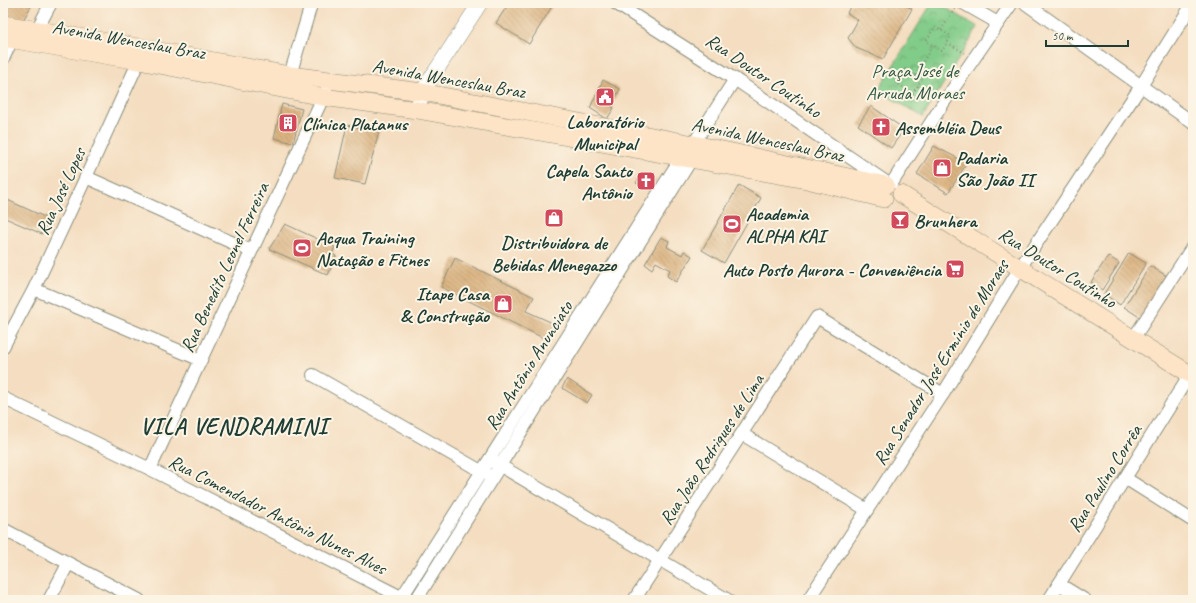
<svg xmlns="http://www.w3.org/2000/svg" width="1196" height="603" font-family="Caveat,sans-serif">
<defs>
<pattern id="park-crowns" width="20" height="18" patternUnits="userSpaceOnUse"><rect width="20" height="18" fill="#82cc89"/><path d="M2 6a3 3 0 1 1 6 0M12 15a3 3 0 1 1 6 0" fill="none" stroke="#6aa771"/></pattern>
<pattern id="building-back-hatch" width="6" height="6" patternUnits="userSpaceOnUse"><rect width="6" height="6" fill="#dbb381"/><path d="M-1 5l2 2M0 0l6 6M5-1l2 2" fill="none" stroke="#b1936a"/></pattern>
</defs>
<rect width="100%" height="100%" fill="#fcf5e5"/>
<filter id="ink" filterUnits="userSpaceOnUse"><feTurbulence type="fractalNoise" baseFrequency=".025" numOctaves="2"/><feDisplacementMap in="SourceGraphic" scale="8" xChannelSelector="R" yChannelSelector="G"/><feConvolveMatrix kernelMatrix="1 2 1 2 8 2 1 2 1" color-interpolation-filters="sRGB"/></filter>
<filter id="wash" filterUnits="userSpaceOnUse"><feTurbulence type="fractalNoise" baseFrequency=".012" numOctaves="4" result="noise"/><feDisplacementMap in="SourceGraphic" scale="16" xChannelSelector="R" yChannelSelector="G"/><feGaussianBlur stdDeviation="0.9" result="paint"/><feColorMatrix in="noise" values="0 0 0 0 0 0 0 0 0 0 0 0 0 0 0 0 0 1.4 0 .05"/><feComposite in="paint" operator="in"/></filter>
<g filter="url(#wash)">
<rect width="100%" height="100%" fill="#f4ddc0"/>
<path fill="url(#park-crowns)" stroke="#50845e" d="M 932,3 L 938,3 L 978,27 L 923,117 L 878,90 Z"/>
<g id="blocks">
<g fill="url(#building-back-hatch)">
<path d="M 3,3 L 33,3 L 22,22 L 3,14 Z"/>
<path d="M 509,3 L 554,3 L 529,44 L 496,23 Z"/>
<path d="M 852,3 L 902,3 L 912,9 L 883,59 L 856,48 L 848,38 L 858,20 L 847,13 Z"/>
<path d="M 603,80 L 620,89 L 611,106 L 614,108 L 607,119 L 590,108 Z"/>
<path d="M 282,104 L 302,109 L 293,143 L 274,138 Z"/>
<path d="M 871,106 L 904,129 L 891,148 L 858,125 Z"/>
<path d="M 347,125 L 379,132 L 365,184 L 335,178 Z"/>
<path d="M 934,146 L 967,163 L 948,193 L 917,174 Z"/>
<path d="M 642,173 L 656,180 L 651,190 L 636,183 Z"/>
<path d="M 739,185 L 761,198 L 724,263 L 702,250 Z"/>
<path d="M 3,198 L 49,219 L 42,234 L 3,217 Z"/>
<path d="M 285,224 L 335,247 L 332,254 L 336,256 L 328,275 L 269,249 Z"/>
<path d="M 661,237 L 669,241 L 667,247 L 682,255 L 684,251 L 692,256 L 676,282 L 667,276 L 670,270 L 656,262 L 652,269 L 645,264 Z"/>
<path d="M 1129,253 L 1146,263 L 1120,305 L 1104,294 Z"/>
<path d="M 1108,256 L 1119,263 L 1102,290 L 1091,282 Z"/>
<path d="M 455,258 L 534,297 L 526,311 L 557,325 L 549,341 L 441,287 Z"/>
<path d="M 1150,266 L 1167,276 L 1141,318 L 1124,307 Z"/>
<path d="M 567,379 L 592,395 L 587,403 L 562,388 Z"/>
</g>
</g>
</g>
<g filter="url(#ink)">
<use href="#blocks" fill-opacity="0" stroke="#8a8d7a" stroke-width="1"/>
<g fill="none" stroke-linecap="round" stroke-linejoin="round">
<defs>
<g id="minor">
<path d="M 615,3 L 739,82 L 886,182"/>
<path d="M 963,3 L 998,23"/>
<path d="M 1025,3 L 1193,123"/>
<path d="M 34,35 L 51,3"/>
<path d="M 3,59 L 15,33"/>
<path d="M 290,75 L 311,5 L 309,3"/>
<path d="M 86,177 L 251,251"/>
<path d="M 892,183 L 944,102 L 1012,3"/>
<path d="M 34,289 L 201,360"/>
<path d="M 1133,339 L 1193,246"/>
<path d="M 3,347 L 34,289 L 86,177 L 142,54"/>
<path d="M 313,375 L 488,475"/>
<path d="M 3,398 L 150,469 L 407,600"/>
<path d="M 742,434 L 867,510"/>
<path d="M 494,462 L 728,600"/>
<path d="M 150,469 L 326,91"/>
<path d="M 1125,478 L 1193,521"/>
<path d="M 3,529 L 139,600"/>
<path d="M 1059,584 L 1085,600"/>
<path d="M 49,600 L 68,564"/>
<path d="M 400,600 L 681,158 L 689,151 L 735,79"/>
<path d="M 416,600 L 691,160 L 689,152"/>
<path d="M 634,600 L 817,317 L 943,394"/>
<path d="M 808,600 L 943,394 L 1020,268 L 1141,86 L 1193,3"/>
<path d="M 1049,600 L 1190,374"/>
</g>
<path id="tertiary" d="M 419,103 L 422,92 L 480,3"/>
<g id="secondary">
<path d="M 3,24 L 144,48 L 290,75 L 422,92 L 699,145 L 886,185"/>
<path d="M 3,38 L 139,61 L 323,97 L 417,110 L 807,180 L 884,199"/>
<path d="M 901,194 L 1193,376"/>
</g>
</defs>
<use href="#minor" stroke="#8a8d7a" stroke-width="14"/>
<use href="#tertiary" stroke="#8a8d7a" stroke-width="16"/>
<use href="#secondary" stroke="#8a8d7a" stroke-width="18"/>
<g stroke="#8a8d7a" stroke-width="2" stroke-dasharray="1 3" stroke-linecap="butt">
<path d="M 935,27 L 951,36 L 942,51 L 926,41 Z"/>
<path d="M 941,30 L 955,9"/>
<path d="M 947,43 L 965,53"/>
<path d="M 905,69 L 922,79 L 913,93 L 896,83 Z"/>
<path d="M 915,75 L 933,45"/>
<path d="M 918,86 L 936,97"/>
</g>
<use href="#minor" stroke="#fff" stroke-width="12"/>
<use href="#tertiary" stroke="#fff" stroke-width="15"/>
<use href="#secondary" stroke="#fee4c6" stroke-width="17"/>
</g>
</g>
<defs>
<symbol id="civic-square" viewBox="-11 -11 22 22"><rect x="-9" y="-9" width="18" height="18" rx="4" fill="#d1495b" stroke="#fcf5e5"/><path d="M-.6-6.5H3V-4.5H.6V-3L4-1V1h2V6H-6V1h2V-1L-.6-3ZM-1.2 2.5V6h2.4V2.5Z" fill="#fff"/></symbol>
<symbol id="building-square" viewBox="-11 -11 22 22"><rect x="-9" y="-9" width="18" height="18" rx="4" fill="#d1495b" stroke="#fcf5e5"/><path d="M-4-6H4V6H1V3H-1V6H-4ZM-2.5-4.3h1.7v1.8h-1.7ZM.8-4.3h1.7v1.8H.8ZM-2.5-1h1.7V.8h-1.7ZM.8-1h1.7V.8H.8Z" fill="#fff"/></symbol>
<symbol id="church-square" viewBox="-11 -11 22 22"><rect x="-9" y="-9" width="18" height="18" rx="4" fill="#d1495b" stroke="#fcf5e5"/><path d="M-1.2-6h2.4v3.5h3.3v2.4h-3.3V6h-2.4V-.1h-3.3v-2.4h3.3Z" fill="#fff"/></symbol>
<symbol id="shop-square" viewBox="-11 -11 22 22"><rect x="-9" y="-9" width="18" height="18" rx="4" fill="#d1495b" stroke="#fcf5e5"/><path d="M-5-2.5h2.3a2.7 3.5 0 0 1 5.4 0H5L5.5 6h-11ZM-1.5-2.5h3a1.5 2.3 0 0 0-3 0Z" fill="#fff"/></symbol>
<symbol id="bar-square" viewBox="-11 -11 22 22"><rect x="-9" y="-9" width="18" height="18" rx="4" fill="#d1495b" stroke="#fcf5e5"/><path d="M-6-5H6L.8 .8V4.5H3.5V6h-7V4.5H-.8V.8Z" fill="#fff"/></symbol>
<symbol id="stadium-square" viewBox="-11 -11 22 22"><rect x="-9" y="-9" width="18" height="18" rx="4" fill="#d1495b" stroke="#fcf5e5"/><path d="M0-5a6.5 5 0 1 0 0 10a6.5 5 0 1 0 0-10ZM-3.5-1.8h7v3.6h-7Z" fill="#fff"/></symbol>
<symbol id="supermarket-square" viewBox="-11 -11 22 22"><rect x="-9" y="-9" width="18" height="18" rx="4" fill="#d1495b" stroke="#fcf5e5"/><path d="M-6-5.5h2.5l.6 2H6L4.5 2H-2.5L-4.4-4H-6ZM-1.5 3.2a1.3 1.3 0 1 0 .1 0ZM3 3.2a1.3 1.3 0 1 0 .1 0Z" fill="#fff"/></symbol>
</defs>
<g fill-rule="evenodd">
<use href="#civic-square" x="594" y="86" width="22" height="22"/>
<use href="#building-square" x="277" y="112" width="22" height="22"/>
<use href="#church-square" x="870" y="116" width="22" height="22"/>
<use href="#shop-square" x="931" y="157" width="22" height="22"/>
<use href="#church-square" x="635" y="170" width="22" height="22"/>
<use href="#shop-square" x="543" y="207" width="22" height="22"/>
<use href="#bar-square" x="889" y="209" width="22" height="22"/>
<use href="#stadium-square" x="721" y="213" width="22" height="22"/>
<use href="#stadium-square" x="291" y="237" width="22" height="22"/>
<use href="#supermarket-square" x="944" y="258" width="22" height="22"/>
<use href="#shop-square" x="492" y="293" width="22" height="22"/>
</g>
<g text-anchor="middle" stroke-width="4" stroke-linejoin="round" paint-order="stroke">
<g font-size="19" fill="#1f3d34" stroke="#fcf5e5">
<text transform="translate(129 39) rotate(10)" y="7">Avenida Wenceslau Braz</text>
<text transform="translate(764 75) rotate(34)" y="7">Rua Doutor Coutinho</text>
<text transform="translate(449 78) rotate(10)" y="7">Avenida Wenceslau Braz</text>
<text transform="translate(768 139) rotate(12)" y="7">Avenida Wenceslau Braz</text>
<text transform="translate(60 191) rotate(-65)" y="7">Rua José Lopes</text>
<text transform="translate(224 267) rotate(-65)" y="7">Rua Benedito Leonel Ferreira</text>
<text transform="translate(1058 267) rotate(32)" y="7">Rua Doutor Coutinho</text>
<text transform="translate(940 362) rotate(-58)" y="7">Rua Senador José Ermínio de Moraes</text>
<text transform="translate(528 365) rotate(-58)" y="7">Rua Antônio Anunciato</text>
<text transform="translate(711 449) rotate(-57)" y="7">Rua João Rodrigues de Lima</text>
<text transform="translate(1104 478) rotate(-58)" y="7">Rua Paulino Corrêa</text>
<text transform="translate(278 514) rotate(27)" y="7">Rua Comendador Antônio Nunes Alves</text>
</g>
<g font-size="19" fill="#335a45" stroke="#fcf5e5">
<text x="915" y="77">Praça José de<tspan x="915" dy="22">Arruda Moraes</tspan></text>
</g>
<g font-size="19" font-weight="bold" fill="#1f3d34" stroke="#fcf5e5" text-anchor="start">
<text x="605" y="128" text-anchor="middle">Laboratório<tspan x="605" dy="22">Municipal</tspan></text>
<text x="302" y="130">Clínica Platanus</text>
<text x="895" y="134">Assembléia Deus</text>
<text x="956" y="164">Padaria<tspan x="956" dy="22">São João II</tspan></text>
<text x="632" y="177" text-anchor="end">Capela Santo<tspan x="632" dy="22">Antônio</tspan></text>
<text x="746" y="220">Academia<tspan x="746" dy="22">ALPHA KAI</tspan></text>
<text x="914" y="227">Brunhera</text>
<text x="316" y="244">Acqua Training<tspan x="316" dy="22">Natação e Fitnes</tspan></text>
<text x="554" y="249" text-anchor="middle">Distribuidora de<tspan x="554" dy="22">Bebidas Menegazzo</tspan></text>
<text x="941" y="276" text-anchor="end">Auto Posto Aurora - Conveniência</text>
<text x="489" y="300" text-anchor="end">Itape Casa<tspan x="489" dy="22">&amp; Construção</tspan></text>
</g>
<g font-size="23" font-weight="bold" letter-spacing="1" fill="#1f3d34" stroke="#fcf5e5">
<text x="234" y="434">VILA VENDRAMINI</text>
</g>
</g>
<rect width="1196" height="603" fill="none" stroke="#fcf5e5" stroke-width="16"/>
<path d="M1046 40v6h82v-6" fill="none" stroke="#1f3d34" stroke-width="2"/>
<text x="1052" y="40" font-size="12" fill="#1f3d34" stroke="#fcf5e5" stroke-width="3" paint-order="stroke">50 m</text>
</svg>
